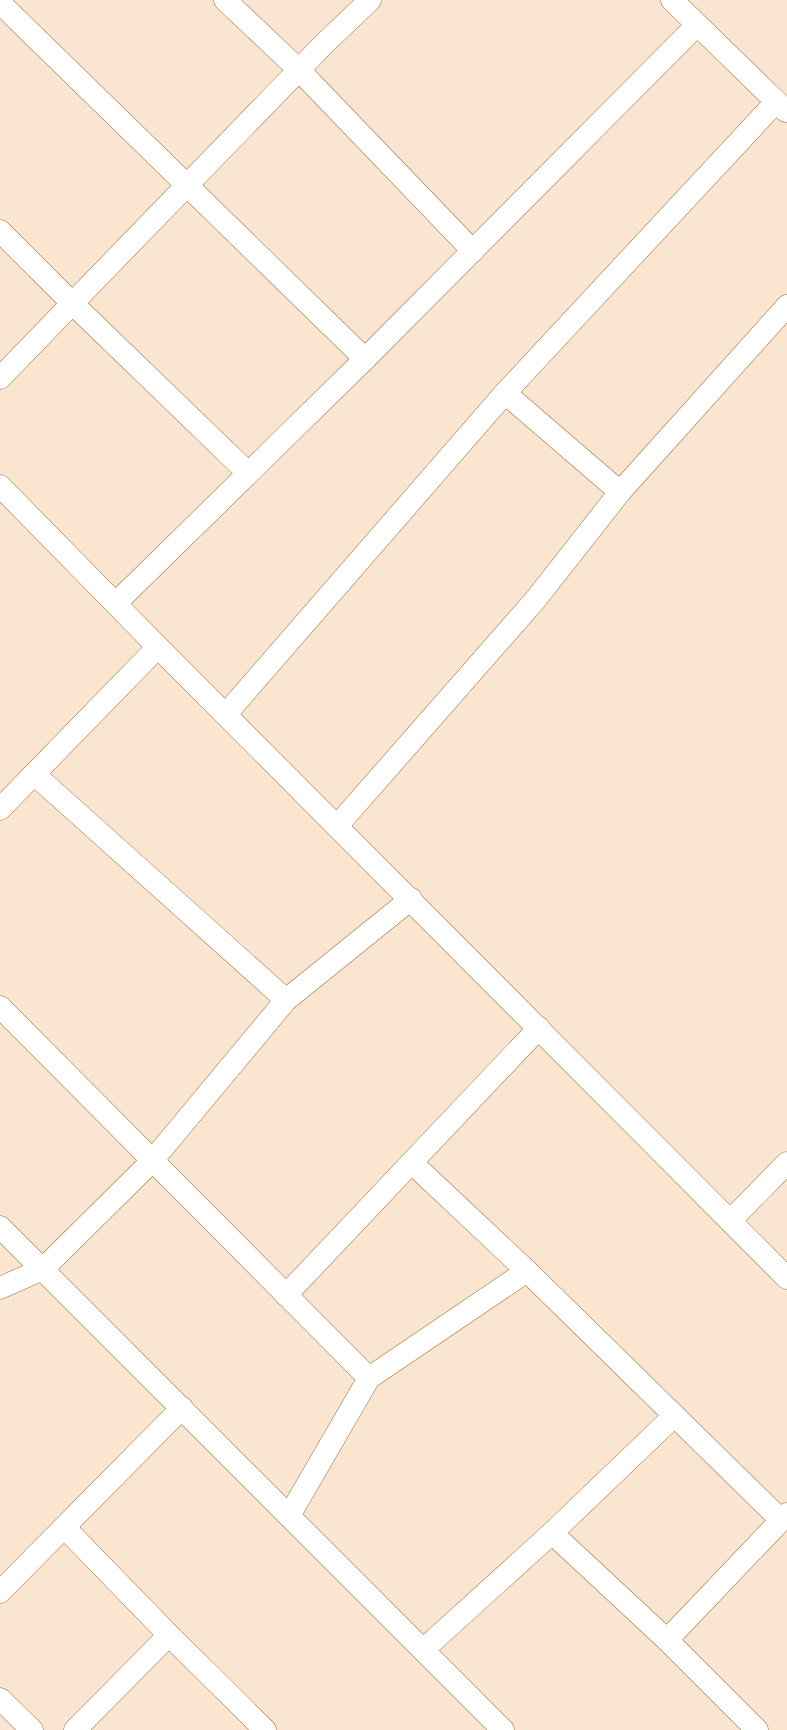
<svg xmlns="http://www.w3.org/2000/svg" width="787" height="1730" font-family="'Source Sans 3',sans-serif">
<rect width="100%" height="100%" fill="#fae5d0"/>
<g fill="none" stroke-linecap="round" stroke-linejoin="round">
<defs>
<g id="street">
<path d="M 225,0 L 299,70 L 473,251"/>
<path d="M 672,0 L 786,111"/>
<path d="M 0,3 L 365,359"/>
<path d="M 0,231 L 72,303 L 248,473"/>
<path d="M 0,378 L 324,44 L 370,0"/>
<path d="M 505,393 L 620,492"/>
<path d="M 0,486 L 158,647 L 787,1278"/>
<path d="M 116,603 L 365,359 L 697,25"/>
<path d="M 226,714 L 505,393 L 775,103"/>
<path d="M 34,774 L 286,1000"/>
<path d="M 0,809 L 158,647"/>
<path d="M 337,826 L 536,599 L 620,492 L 787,306"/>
<path d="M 0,1007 L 369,1378"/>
<path d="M 412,1163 L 527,1271 L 781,1520"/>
<path d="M 730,1221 L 787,1163"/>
<path d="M 0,1227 L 503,1730"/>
<path d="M 0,1288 L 43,1269 L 152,1161 L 286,1000 L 411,899"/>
<path d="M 286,1295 L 539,1028"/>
<path d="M 289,1516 L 369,1378 L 527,1271"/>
<path d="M 65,1528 L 169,1635 L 265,1730"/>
<path d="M 552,1533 L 667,1640 L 757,1730"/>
<path d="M 0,1592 L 182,1408"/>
<path d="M 667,1640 L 787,1514"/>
<path d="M 423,1650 L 552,1533 L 674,1416"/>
<path d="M 0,1699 L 32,1730"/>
<path d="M 75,1730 L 169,1635"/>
</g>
</defs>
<use href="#street" stroke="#9f703b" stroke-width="23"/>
<use href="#street" stroke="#fff" stroke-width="22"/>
</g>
</svg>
